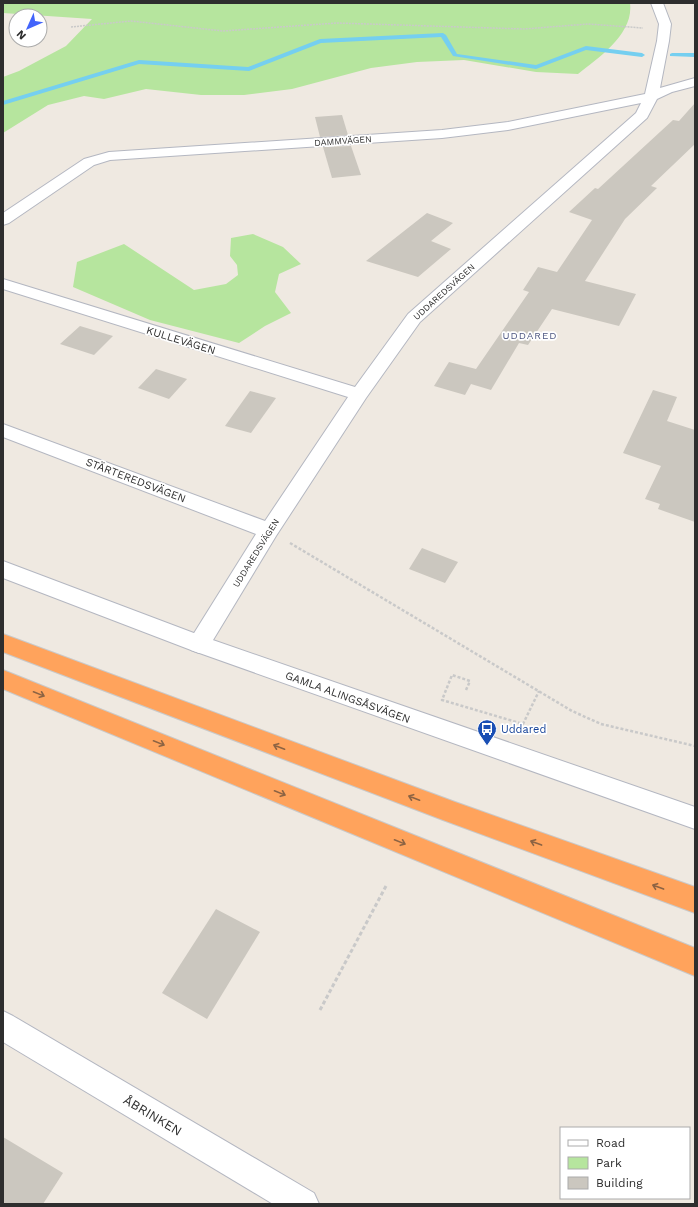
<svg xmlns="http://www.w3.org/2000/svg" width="698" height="1207" font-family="'Work Sans',sans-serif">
<rect width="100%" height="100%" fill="#efe9e1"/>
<g fill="#b6e59e">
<path d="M 3,3 L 630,3 C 634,34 599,57 578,74 L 536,72 L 464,60 L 417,62 L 371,68 L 292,89 L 244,95 L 201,95 L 146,89 L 104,99 L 84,96 L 48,105 L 3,133 L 3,77 L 19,71 L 66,46 L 92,19 L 3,13 Z"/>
<path d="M 253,234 L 283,247 L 301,264 L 279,274 L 275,292 L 291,313 L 265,326 L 239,343 L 150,320 L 73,287 L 77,262 L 124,244 L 194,290 L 226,284 L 238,275 L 237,265 L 230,256 L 231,238 Z"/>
</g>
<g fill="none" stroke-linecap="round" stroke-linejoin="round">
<g fill="#75cff0" fill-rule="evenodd">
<path d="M 443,33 L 446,35 L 457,54 L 536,65 L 586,46 L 642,53 L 645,55 L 642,57 L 586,50 L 536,69 L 453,56 L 441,37 L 321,43 L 249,71 L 139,64 L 3,105 L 3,101 L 139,60 L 248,67 L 320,39 Z"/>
<path d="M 672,53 L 695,53 L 695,57 L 670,56 L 670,54 Z"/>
</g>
</g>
<g fill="#cbc7bf">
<path d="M 695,103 L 695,144 L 651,186 L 657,188 L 625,219 L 585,281 L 636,294 L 619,326 L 552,309 L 528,345 L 519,343 L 491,390 L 471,384 L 465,395 L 434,386 L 449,362 L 476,369 L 529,292 L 523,290 L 538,267 L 557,272 L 592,220 L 569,212 L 595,188 L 598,189 L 673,120 L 679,121 Z"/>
<path d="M 342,115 L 348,135 L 320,137 L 315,117 Z"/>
<path d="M 351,146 L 361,175 L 332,178 L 323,147 Z"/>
<path d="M 427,213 L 453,223 L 431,241 L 451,249 L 418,277 L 366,261 Z"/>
<path d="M 80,326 L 113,336 L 94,355 L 60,344 Z"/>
<path d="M 156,369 L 187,379 L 169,399 L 138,388 Z"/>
<path d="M 653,390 L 677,397 L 667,421 L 695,430 L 695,522 L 658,509 L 660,504 L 645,499 L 661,466 L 623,453 Z"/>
<path d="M 250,391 L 276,398 L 251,433 L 225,426 Z"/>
<path d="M 422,548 L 458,562 L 445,583 L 409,569 Z"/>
<path d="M 216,909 L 260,932 L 207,1019 L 162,993 Z"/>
<path d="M 3,1137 L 63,1173 L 43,1204 L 3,1204 Z"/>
</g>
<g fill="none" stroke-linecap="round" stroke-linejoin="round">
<defs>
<g id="minor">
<path d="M 651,3 L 663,3 L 671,24 L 669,41 L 660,88 L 695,78 L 695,86 L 672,92 L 657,99 L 647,118 L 420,322 L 366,398 L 276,536 L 207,650 L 199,653 L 191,650 L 188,644 L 191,638 L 256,534 L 3,437 L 3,424 L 265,521 L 348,397 L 3,289 L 3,279 L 355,387 L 408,314 L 636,113 L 641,103 L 508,130 L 442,138 L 110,160 L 94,165 L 9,223 L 3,225 L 3,213 L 84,159 L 109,152 L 442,130 L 508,122 L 645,94 L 657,41 L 659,24 Z"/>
<path d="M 3,1011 L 13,1016 L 314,1193 L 319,1204 L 273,1204 L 3,1042 Z"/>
</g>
<path id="tertiary" d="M 3,561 L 207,638 L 695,807 L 695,829 L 191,650 L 3,578 Z"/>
<g id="motorway">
<path d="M 3,634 L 455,802 L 695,887 L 695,913 L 443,820 L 3,652 Z"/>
<path d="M 3,670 L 695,948 L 695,976 L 3,689 Z"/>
</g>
</defs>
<use href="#minor" stroke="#b4b7c1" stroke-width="2"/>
<use href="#tertiary" stroke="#b4b7c1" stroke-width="2"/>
<use href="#motorway" stroke="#c9c9c9" stroke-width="2"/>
<path stroke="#c9c9c9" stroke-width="1.5" stroke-dasharray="2 1" stroke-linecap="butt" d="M 71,27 L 131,21 L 223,31 L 337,23 L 524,29 L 588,24 L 643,28"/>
<g stroke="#c9c9c9" stroke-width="2.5" stroke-dasharray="3 2" stroke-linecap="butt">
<path d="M 290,543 L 572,711 L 601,724 L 695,746"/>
<path d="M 466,690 L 470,681 L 452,675 L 442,700 L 523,724 L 539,691"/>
</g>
<path stroke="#c9c9c9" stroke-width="3" stroke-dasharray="4 2.5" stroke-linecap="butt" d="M 320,1010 L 386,886"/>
<use href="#minor" fill="#fff" fill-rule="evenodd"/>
<use href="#tertiary" fill="#fff" fill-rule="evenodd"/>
<use href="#motorway" fill="#ffa35c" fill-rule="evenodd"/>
</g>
<defs><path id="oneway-shaft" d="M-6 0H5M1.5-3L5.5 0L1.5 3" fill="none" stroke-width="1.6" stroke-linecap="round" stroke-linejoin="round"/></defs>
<g stroke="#8c6343">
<use href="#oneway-shaft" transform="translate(39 694) rotate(22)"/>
<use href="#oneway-shaft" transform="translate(159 743) rotate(22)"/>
<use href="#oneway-shaft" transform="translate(279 747) rotate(-159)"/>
<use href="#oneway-shaft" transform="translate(280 793) rotate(22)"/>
<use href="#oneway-shaft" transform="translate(414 798) rotate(-159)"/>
<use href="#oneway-shaft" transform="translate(400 842) rotate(22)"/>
<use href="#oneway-shaft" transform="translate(536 843) rotate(-160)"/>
<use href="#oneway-shaft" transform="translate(658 887) rotate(-160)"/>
</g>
<defs>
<symbol id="bus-pin" viewBox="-11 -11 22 30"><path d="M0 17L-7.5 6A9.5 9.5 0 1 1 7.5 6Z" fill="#1a4fb4" stroke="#fff"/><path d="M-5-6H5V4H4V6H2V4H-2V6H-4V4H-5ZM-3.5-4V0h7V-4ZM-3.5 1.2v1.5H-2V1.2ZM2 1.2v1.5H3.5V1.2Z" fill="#fff"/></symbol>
</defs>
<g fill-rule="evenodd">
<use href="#bus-pin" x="476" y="718" width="22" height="30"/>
</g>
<g text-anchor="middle" stroke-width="3.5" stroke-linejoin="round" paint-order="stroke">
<g font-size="9" fill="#2e2e2e" stroke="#fff">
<text transform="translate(343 141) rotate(-4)" y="3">DAMMVÄGEN</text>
<text transform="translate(444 292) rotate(-42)" y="3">UDDAREDSVÄGEN</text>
<text transform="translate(256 553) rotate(-58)" y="3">UDDAREDSVÄGEN</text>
</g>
<g font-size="10" letter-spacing="1" fill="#4d5680" stroke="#fff">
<text x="530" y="339">UDDARED</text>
</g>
<g font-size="11" fill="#2e2e2e" stroke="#fff">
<text transform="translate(181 340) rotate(17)" y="4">KULLEVÄGEN</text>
<text transform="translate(136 480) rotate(21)" y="4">STÄRTEREDSVÄGEN</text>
<text transform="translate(348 697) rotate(20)" y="4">GAMLA ALINGSÅSVÄGEN</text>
</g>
<g font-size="11" fill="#164399" stroke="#fff" text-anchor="start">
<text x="501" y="733">Uddared</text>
</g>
<g font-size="13" fill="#2e2e2e" stroke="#fff">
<text transform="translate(153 1115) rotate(31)" y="5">ÅBRINKEN</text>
</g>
</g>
<rect width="698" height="1207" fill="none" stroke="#2e2e2e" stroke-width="8"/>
<rect x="560" y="1127" width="130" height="72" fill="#ffffff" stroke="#ababab"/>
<rect x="568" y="1140" width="20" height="6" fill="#ffffff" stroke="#ababab"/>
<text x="596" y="1147" font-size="12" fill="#2e2e2e">Road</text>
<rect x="568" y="1157" width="20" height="12" fill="#b6e59e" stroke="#ababab"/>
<text x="596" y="1167" font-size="12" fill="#2e2e2e">Park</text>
<rect x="568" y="1177" width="20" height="12" fill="#cbc7bf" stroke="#ababab"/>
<text x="596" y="1187" font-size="12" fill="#2e2e2e">Building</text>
<g transform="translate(28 28) rotate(225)"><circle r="19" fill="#ffffff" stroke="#ababab"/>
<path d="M0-3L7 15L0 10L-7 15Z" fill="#4264fb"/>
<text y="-6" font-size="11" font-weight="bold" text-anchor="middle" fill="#2e2e2e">N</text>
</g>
</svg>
